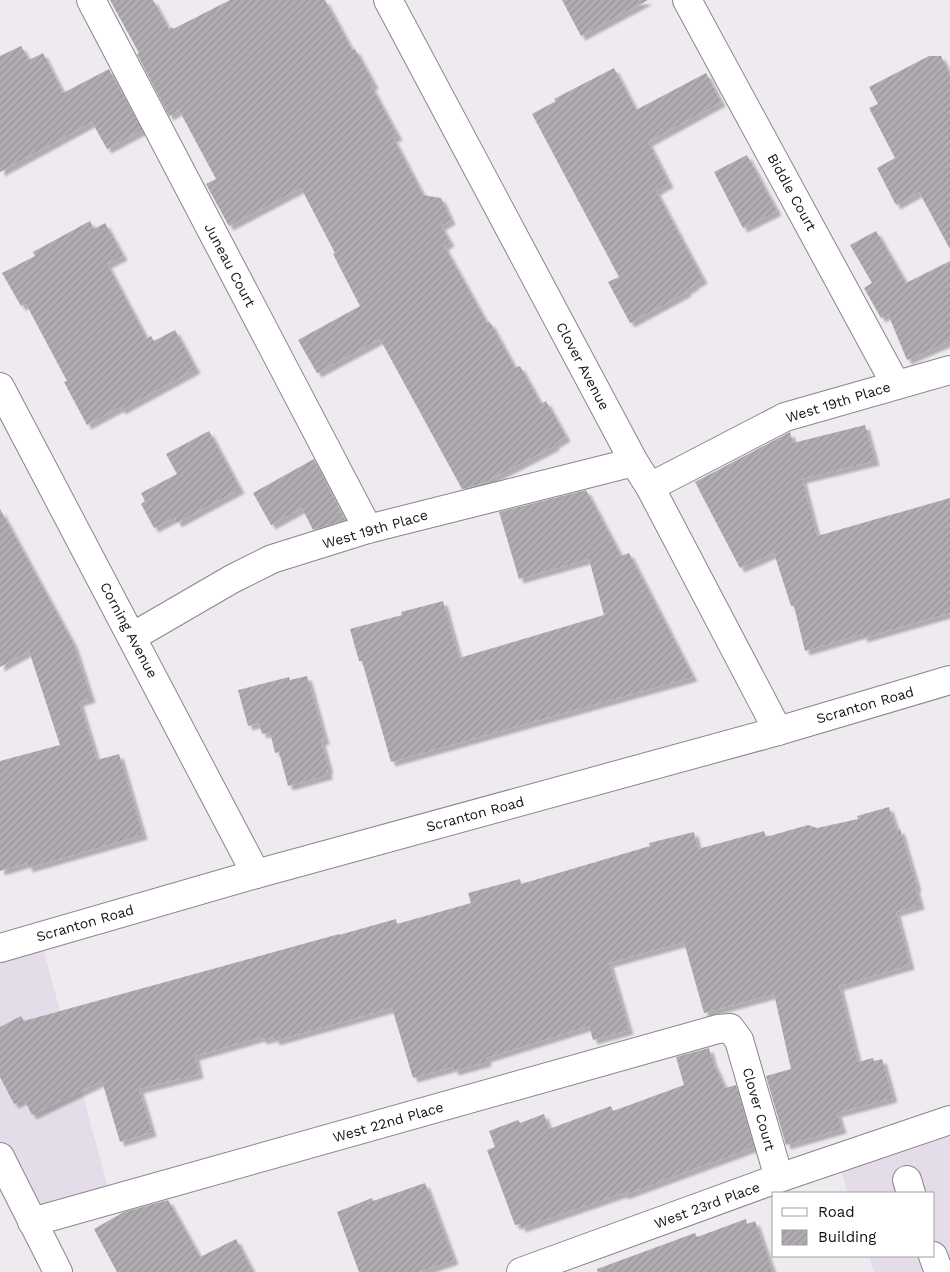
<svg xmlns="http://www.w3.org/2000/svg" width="950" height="1272" font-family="'Work Sans',sans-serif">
<defs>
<pattern id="building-hatch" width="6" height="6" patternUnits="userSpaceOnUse" patternTransform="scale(1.25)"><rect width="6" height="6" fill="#b1acb2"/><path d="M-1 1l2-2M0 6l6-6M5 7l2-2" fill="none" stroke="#979398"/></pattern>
<filter id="shadow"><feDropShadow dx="4.5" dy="4.5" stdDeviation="1" flood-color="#0004"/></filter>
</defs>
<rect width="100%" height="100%" fill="#eeeaf0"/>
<g fill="#e5dce9">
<path d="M 40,937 L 111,1199 L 32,1222 L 0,1157 L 0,948 Z"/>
<path d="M 950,1120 L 950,1272 L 874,1272 L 869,1256 L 934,1256 L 934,1193 L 848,1193 L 837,1159 Z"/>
</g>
<g fill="url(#building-hatch)" filter="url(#shadow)">
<path d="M 110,0 L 153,0 L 169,29 L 172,27 L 173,29 L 230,0 L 325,0 L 352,50 L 355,49 L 374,84 L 371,86 L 398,136 L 393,138 L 423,195 L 441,198 L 451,220 L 441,226 L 450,242 L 444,246 L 487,323 L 490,322 L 515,368 L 520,366 L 541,404 L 546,401 L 566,437 L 554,444 L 555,446 L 481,484 L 462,489 L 380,339 L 317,373 L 298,340 L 360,306 L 333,254 L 335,253 L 301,188 L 229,226 L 206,184 L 216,179 L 179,110 L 169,116 L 137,54 L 139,53 Z"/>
<path d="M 562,0 L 648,0 L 581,36 Z"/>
<path d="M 21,46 L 29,60 L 43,53 L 63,93 L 109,69 L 142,130 L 107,149 L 92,122 L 0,172 L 0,56 Z"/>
<path d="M 929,56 L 941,56 L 950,75 L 950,249 L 919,192 L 896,205 L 877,168 L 895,158 L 869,108 L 878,104 L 869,87 Z"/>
<path d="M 614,68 L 636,110 L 706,73 L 721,102 L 648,142 L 669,183 L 656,191 L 703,279 L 693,285 L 694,286 L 686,290 L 687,292 L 630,323 L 608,282 L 619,277 L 532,114 L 556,101 L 554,99 Z"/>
<path d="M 747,155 L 777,211 L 743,228 L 714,172 Z"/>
<path d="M 90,221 L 94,229 L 105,223 L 123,256 L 107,264 L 147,339 L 151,336 L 154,341 L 175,330 L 196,369 L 121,410 L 120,407 L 87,425 L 64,382 L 67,381 L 26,304 L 21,306 L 2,273 L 35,256 L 33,252 Z"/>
<path d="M 876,231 L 906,283 L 950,261 L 950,341 L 907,360 L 888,314 L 881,318 L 864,288 L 872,283 L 850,245 Z"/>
<path d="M 865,425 L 875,461 L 802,479 L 817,536 L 950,498 L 950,613 L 863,638 L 862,634 L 805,651 L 794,606 L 791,606 L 774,553 L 740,568 L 695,482 L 790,432 L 793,443 Z"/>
<path d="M 209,431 L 240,489 L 177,523 L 175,517 L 154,528 L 141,504 L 145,501 L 141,493 L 177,474 L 166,454 Z"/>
<path d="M 314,459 L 345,520 L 313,530 L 302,508 L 271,525 L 253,493 Z"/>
<path d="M 586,490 L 621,556 L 629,553 L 693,677 L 391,762 L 362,661 L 359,661 L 350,629 L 402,615 L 401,612 L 443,601 L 459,658 L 604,615 L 589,559 L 519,579 L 499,512 Z"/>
<path d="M 0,509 L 73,643 L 91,698 L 79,702 L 97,760 L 119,754 L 143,835 L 28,868 L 27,863 L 0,871 L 0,761 L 60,745 L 29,651 L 0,667 Z"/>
<path d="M 307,676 L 325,740 L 321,741 L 329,769 L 327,769 L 328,775 L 288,786 L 279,752 L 275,753 L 270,732 L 262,734 L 259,723 L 248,726 L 238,690 L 289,677 L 290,680 Z"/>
<path d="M 889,807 L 896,830 L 900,829 L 917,887 L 915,887 L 920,905 L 896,912 L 910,965 L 839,986 L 858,1062 L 873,1058 L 874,1061 L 882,1059 L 893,1098 L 837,1113 L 842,1129 L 786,1145 L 766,1076 L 791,1069 L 774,994 L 704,1013 L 684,942 L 609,963 L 629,1030 L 593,1040 L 589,1026 L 486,1058 L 487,1062 L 454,1071 L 453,1067 L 413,1078 L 392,1008 L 275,1041 L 274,1037 L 262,1040 L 261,1037 L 195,1056 L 199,1074 L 139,1089 L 152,1132 L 120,1142 L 102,1081 L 32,1115 L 24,1099 L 14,1104 L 0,1077 L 0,1027 L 21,1016 L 24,1021 L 339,934 L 339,935 L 396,919 L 397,924 L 471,903 L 468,893 L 520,879 L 521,884 L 650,846 L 649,843 L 694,832 L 698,849 L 764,831 L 766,837 L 808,825 L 817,828 L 858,819 L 857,816 Z"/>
<path d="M 709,1048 L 712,1060 L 725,1088 L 736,1085 L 754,1147 L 624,1195 L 623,1193 L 521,1228 L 520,1224 L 515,1225 L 487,1150 L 495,1147 L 489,1131 L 518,1120 L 520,1123 L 544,1114 L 549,1129 L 611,1106 L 613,1111 L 684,1085 L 676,1057 Z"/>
<path d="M 425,1183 L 454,1260 L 419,1272 L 359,1272 L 337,1212 L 372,1198 L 373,1201 Z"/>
<path d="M 168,1200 L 200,1257 L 236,1239 L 253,1272 L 117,1272 L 94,1229 L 124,1212 Z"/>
<path d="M 746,1219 L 747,1224 L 755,1221 L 773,1272 L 598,1272 L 597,1269 L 695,1233 L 697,1237 Z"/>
</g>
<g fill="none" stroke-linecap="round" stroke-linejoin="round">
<defs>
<g id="minor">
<path d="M 91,0 L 368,529"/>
<path d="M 388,0 L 634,462 L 650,487 L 778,731"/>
<path d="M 687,0 L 896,385"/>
<path d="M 0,387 L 256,874"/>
<path d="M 650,487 L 785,417 L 950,370"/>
<path d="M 132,637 L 232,579 L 272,559 L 368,529 L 634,462"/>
<path d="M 0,948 L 256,874 L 778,731 L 950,680"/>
<path d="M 0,1157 L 58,1272"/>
<path d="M 907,1180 L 911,1193"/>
<path d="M 32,1222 L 718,1029 L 730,1028 L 739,1040 L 779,1178"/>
<path d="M 933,1256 L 939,1272"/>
<path d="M 521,1272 L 779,1178 L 950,1120"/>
</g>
</defs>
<use href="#minor" stroke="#89858b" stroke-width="30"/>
<use href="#minor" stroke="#fff" stroke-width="28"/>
</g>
<g text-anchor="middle" stroke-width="4.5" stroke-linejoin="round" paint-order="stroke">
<g font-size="14" fill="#121113" stroke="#fff">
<text transform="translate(792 192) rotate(61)" y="5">Biddle Court</text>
<text transform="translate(230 265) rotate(62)" y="5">Juneau Court</text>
<text transform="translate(583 366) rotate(62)" y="5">Clover Avenue</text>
<text transform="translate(838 402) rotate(-17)" y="5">West 19th Place</text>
<text transform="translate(375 529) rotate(-16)" y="5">West 19th Place</text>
<text transform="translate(129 630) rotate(62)" y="5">Corning Avenue</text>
<text transform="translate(865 705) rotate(-16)" y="5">Scranton Road</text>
<text transform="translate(475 814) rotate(-15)" y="5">Scranton Road</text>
<text transform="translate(85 923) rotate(-16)" y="5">Scranton Road</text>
<text transform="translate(759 1109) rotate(74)" y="5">Clover Court</text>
<text transform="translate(388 1122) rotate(-16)" y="5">West 22nd Place</text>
<text transform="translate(707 1205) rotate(-20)" y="5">West 23rd Place</text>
</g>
</g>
<rect x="772" y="1192" width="162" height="65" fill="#ffffff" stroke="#a0a0a1"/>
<rect x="782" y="1208" width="25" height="8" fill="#ffffff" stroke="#a0a0a1"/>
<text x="818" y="1217" font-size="15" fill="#121113">Road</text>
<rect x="782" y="1230" width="25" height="15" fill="url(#building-hatch)" stroke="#a0a0a1"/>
<text x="818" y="1242" font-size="15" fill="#121113">Building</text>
</svg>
